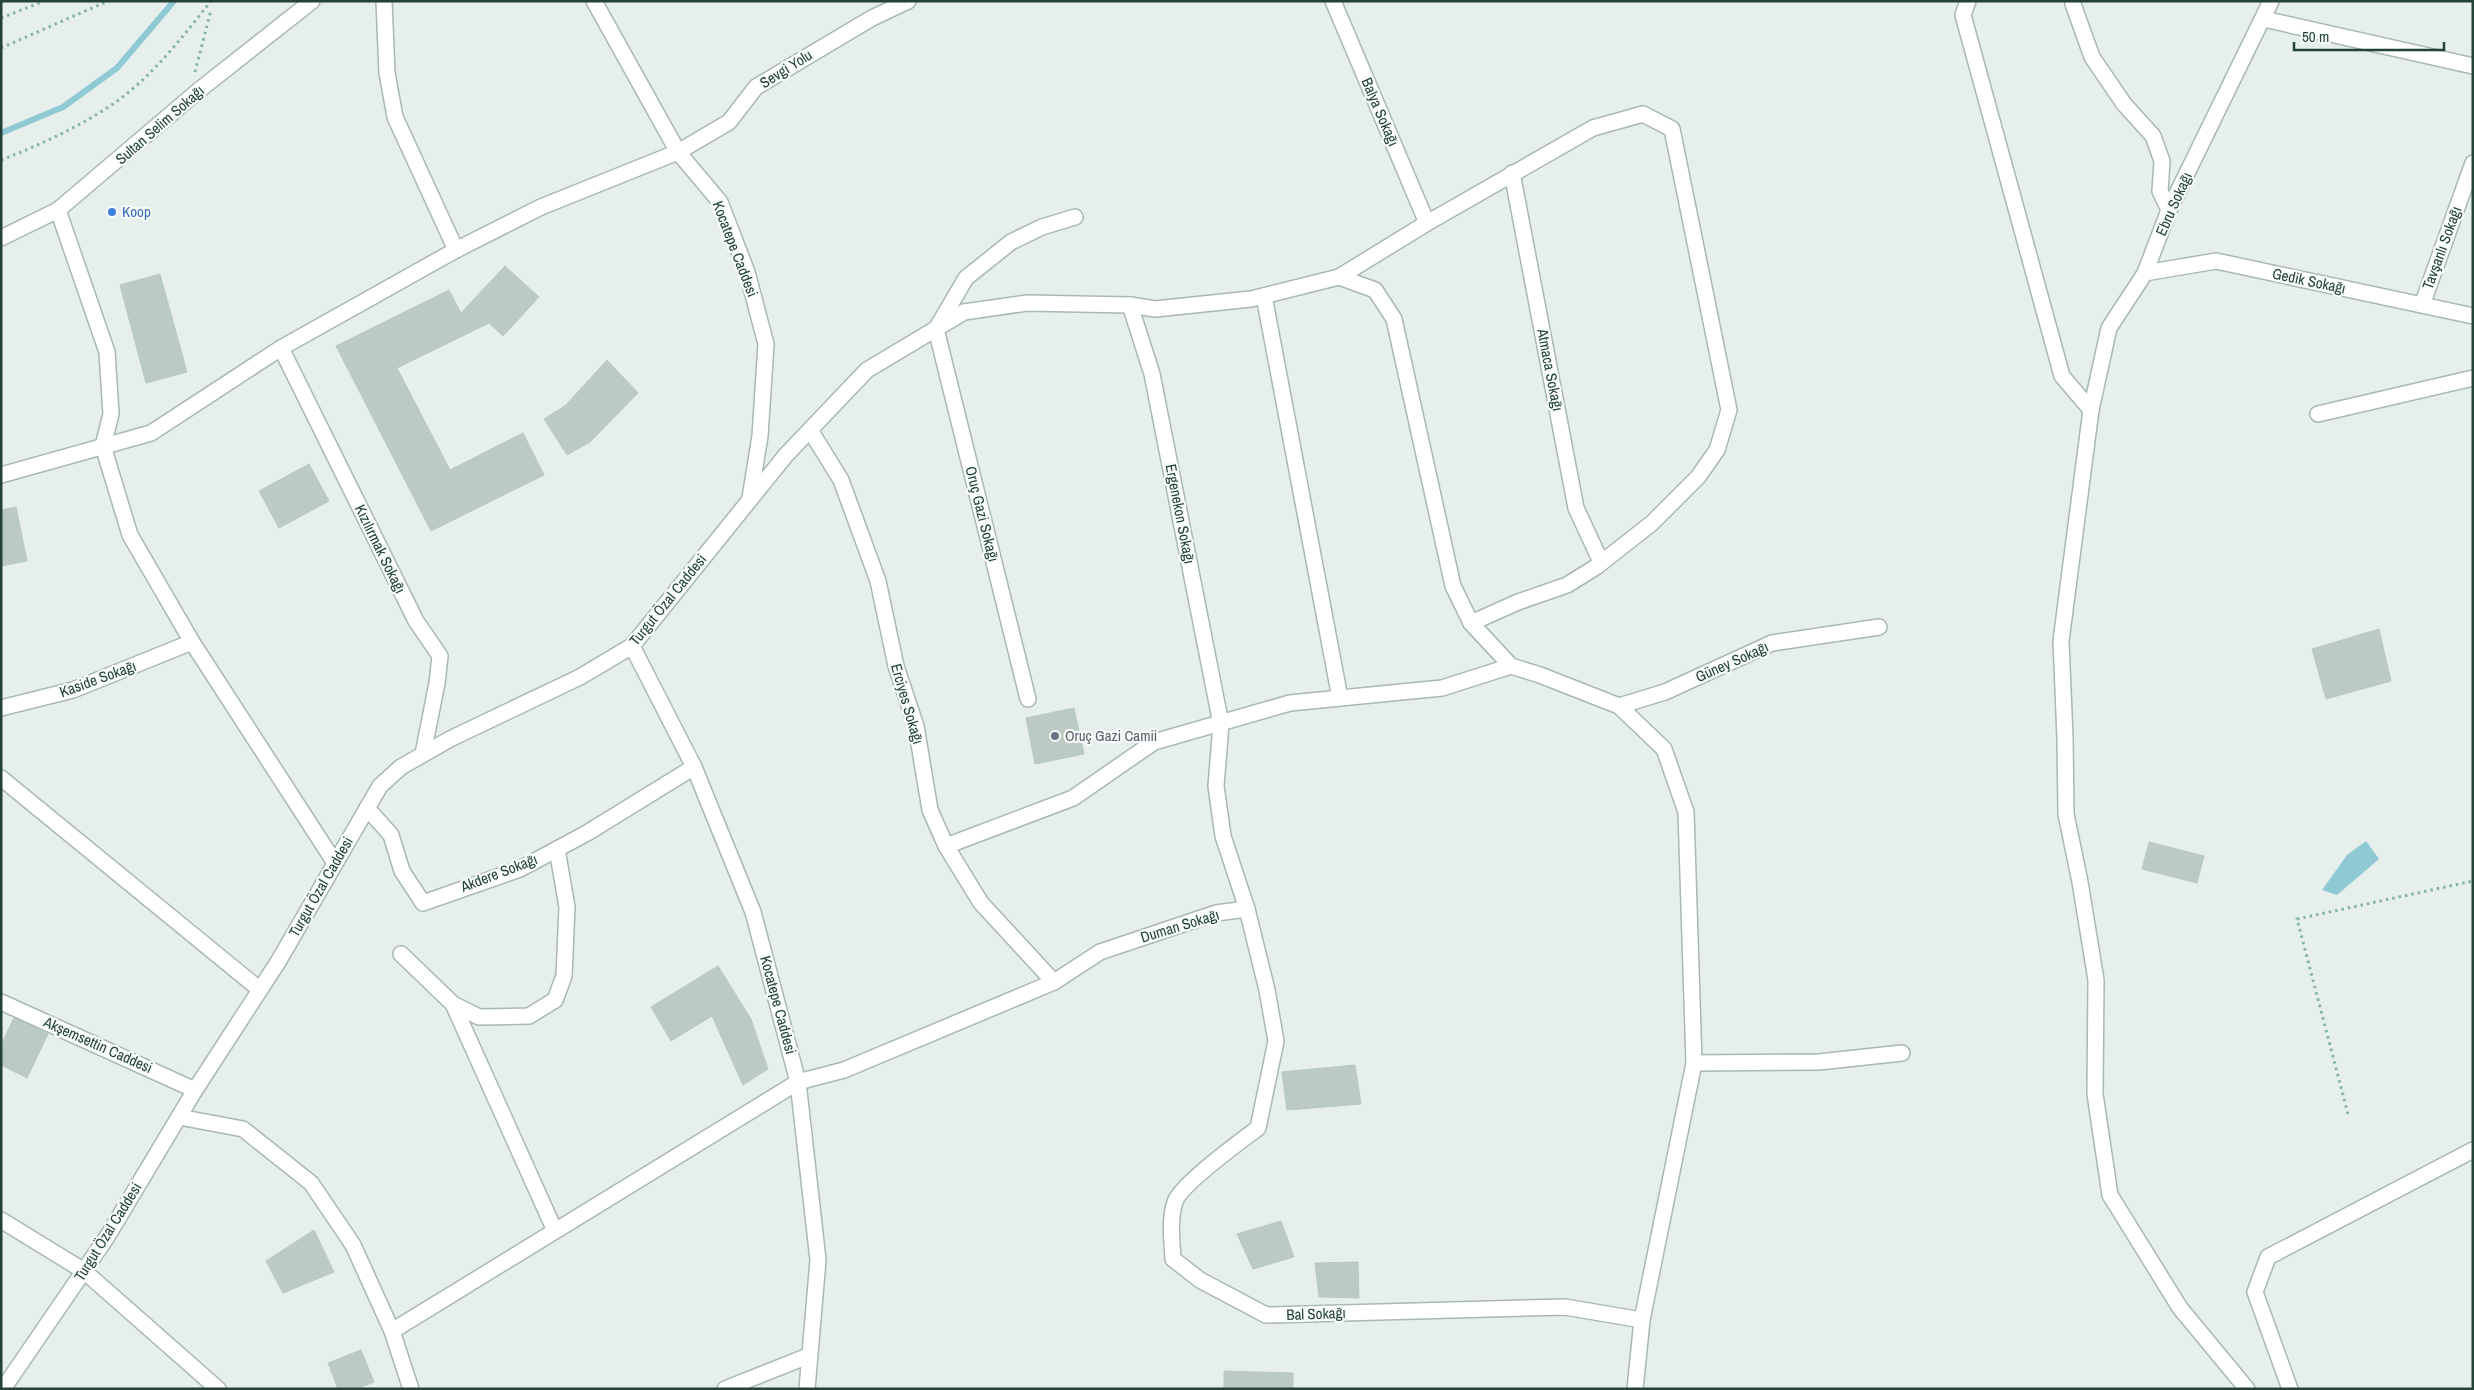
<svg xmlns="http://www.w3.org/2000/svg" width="2474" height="1390" font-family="'Archivo Narrow',sans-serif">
<rect width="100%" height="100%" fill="#e6efeb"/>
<path fill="#8ec9d4" d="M 2366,841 L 2379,859 L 2337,895 L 2322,890 L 2347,855 Z"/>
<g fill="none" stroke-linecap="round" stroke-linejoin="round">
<path stroke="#8ec9d4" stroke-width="6" d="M 1,133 L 63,107 L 117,68 L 174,1"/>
</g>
<g fill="#bbcac4" stroke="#b8c9c2">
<path d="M 505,266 L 539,297 L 503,336 L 489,323 L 397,368 L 450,470 L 523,433 L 544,475 L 431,531 L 336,346 L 449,290 L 461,313 Z"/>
<path d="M 160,274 L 187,372 L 146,383 L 120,285 Z"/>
<path d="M 607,360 L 638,393 L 590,442 L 567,455 L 544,419 L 566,405 Z"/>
<path d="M 309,464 L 329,501 L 279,528 L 259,491 Z"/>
<path d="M 16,507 L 27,561 L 1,566 L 1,510 Z"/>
<path d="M 2379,629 L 2391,681 L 2326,699 L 2312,649 Z"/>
<path d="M 1074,708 L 1084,754 L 1035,764 L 1026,718 Z"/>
<path d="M 2149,842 L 2204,856 L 2197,883 L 2142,869 Z"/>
<path d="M 718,966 L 751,1019 L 768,1069 L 743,1085 L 712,1016 L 671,1041 L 651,1007 Z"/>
<path d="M 14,1018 L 48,1034 L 27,1078 L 1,1065 L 1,1045 Z"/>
<path d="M 1355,1065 L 1361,1104 L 1287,1110 L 1282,1072 Z"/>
<path d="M 1281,1221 L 1294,1257 L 1253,1269 L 1237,1234 Z"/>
<path d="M 314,1230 L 334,1272 L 283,1293 L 266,1261 Z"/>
<path d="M 1358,1262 L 1359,1298 L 1319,1297 L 1315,1263 Z"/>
<path d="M 361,1350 L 374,1382 L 356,1389 L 338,1389 L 328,1363 Z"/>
<path d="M 1224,1371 L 1293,1373 L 1293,1389 L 1224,1389 Z"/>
</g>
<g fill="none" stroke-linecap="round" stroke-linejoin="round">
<defs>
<g id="minor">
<path d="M 384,1 L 387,73 L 395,117 L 456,250"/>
<path d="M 594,1 L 678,152 L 720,202 L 747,272 L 766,344 L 760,436 L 750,498"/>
<path d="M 1333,1 L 1427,223"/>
<path d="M 1968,1 L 1963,15 L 2062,376 L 2091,410 L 2061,641 L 2065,738 L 2066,814 L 2080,882 L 2096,980 L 2095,1094 L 2110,1195 L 2180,1308 L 2247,1389"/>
<path d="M 2073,4 L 2092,57 L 2124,104 L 2153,136 L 2162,161 L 2160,191 L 2169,210"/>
<path d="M 2264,19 L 2473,66"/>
<path d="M 1512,173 L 1576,508 L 1601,562"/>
<path d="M 58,210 L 107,352 L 111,414 L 103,446 L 130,535 L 192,642 L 335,863"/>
<path d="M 1,238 L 58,210 L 198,91 L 312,1"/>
<path d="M 2145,273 L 2216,261 L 2473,316"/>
<path d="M 1339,277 L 1427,223 L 1593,128 L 1643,114 L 1672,129 L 1729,410 L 1717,450 L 1698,477 L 1652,523 L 1596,567 L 1567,585 L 1518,602 L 1471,623"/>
<path d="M 1264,296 L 1340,698"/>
<path d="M 2422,305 L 2473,163"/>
<path d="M 281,348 L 416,621 L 440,656 L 437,683 L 423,754"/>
<path d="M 2091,410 L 2109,328 L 2145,273 L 2169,210 L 2271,1"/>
<path d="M 2318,414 L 2473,378"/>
<path d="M 810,430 L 841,480 L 878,581 L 896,666 L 916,726 L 930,810 L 946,846 L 981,903 L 1054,982"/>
<path d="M 1,475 L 151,433 L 281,348 L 456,250 L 541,207 L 678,152 L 729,122 L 756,87 L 872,18 L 908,1"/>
<path d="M 632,646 L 694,767 L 753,912 L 798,1082 L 818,1260 L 807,1389"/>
<path d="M 1028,699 L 936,329 L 966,278 L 1011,242 L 1042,227 L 1075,217"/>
<path d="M 1619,706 L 1665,692 L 1772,643 L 1879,627"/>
<path d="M 1,708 L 73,690 L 192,642"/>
<path d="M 1,778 L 259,989"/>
<path d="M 367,808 L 391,835 L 402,871 L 423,903 L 520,869 L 587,833 L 694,767"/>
<path d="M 946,846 L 1073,798 L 1154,742 L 1290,703 L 1442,688 L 1511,666"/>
<path d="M 1247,909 L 1267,990 L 1276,1041 L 1258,1128 C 1242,1140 1180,1185 1175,1202 C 1169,1220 1172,1240 1173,1259 L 1200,1280 L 1266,1315 L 1565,1307 L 1642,1320"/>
<path d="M 401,954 L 453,1004 L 479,1017 L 529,1016 L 555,1000 L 564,976 L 567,907 L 557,849"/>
<path d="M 1,1002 L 195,1090"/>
<path d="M 453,1004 L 555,1231"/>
<path d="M 1694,1063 L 1819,1062 L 1902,1053"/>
<path d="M 179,1117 L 243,1129 L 311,1183 L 353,1245 L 392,1331 L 411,1389"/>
<path d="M 1,1220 L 84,1271 L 218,1389"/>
<path d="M 392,1331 L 798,1082 L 844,1070 L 1054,982 L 1100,952 L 1216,913 L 1247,909 L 1223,836 L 1216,786 L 1221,724 L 1152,374 L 1130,305"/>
<path d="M 3,1389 L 107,1237 L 195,1090 L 278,962 L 380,786 L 401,767 L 450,739 L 580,677 L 632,646 L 786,455 L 867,370 L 964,312 L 1027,303 L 1130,305 L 1155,309 L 1251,299 L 1339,277 L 1375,290 L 1394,319 L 1453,586 L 1471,623 L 1511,666 L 1540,675 L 1619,706 L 1664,749 L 1686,812 L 1694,1063 L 1642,1320 L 1635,1389"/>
<path d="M 725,1389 L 808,1356"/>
<path d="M 2290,1389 L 2255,1292 L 2268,1257 L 2473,1150"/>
</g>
</defs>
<use href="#minor" stroke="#a8b8b2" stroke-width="18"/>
<g stroke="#86b3a5" stroke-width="3" stroke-dasharray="2.5 4" stroke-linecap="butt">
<path d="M 1,18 L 44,1"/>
<path d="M 1,48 L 108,1"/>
<path d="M 195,72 L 211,10"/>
<path d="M 1,160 C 42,144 84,125 120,99 C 155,73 184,35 211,1"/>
<path d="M 2348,1114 L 2297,919 L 2473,881"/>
</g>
<use href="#minor" stroke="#fff" stroke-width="15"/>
</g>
<circle fill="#3f7fe0" stroke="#f7fbf9" stroke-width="2" cx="112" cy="212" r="5"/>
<circle fill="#6b7280" stroke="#f7fbf9" stroke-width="2" cx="1055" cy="736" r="5"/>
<g text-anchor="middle" stroke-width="4.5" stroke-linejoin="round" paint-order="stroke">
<g font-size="15" fill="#24423a" stroke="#f7fbf9">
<text transform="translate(786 69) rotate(-32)" y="5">Sevgi Yolu</text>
<text transform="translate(1380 112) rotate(67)" y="5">Balya Sokağı</text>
<text transform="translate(160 125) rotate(-41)" y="5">Sultan Selim Sokağı</text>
<text transform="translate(2174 204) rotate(-66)" y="5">Ebru Sokağı</text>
<text transform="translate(2442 248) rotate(-70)" y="5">Tavşanlı Sokağı</text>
<text transform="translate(735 249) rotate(69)" y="5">Kocatepe Caddesi</text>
<text transform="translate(2309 281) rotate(12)" y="5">Gedik Sokağı</text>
<text transform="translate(1550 370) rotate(79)" y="5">Atmaca Sokağı</text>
<text transform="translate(982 514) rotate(76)" y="5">Oruç Gazi Sokağı</text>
<text transform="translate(1180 514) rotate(79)" y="5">Ergenekon Sokağı</text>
<text transform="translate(380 549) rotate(64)" y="5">Kızılırmak Sokağı</text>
<text transform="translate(668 600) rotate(-51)" y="5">Turgut Özal Caddesi</text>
<text transform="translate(1732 662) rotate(-24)" y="5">Güney Sokağı</text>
<text transform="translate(98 679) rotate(-20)" y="5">Kaside Sokağı</text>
<text transform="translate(907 704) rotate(74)" y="5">Erciyes Sokağı</text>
<text transform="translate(499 873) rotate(-21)" y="5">Akdere Sokağı</text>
<text transform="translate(321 887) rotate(-60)" y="5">Turgut Özal Caddesi</text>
<text transform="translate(1180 926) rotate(-17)" y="5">Duman Sokağı</text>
<text transform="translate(778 1005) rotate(75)" y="5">Kocatepe Caddesi</text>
<text transform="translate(98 1045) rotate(24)" y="5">Akşemsettin Caddesi</text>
<text transform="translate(108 1232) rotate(-58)" y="5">Turgut Özal Caddesi</text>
<text transform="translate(1316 1314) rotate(-2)" y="5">Bal Sokağı</text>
</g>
<g font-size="15" fill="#366cbe" stroke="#f7fbf9" text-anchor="start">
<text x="122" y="217">Koop</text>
</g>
<g font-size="15" fill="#5b616d" stroke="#f7fbf9" text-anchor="start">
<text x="1065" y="741">Oruç Gazi Camii</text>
</g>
</g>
<rect width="2474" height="1390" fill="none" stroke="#24423a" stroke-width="5"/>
<path d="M2294 42v8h150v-8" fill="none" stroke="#24423a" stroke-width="2.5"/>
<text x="2302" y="42" font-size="15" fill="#24423a" stroke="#f7fbf9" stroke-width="4" paint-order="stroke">50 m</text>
</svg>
